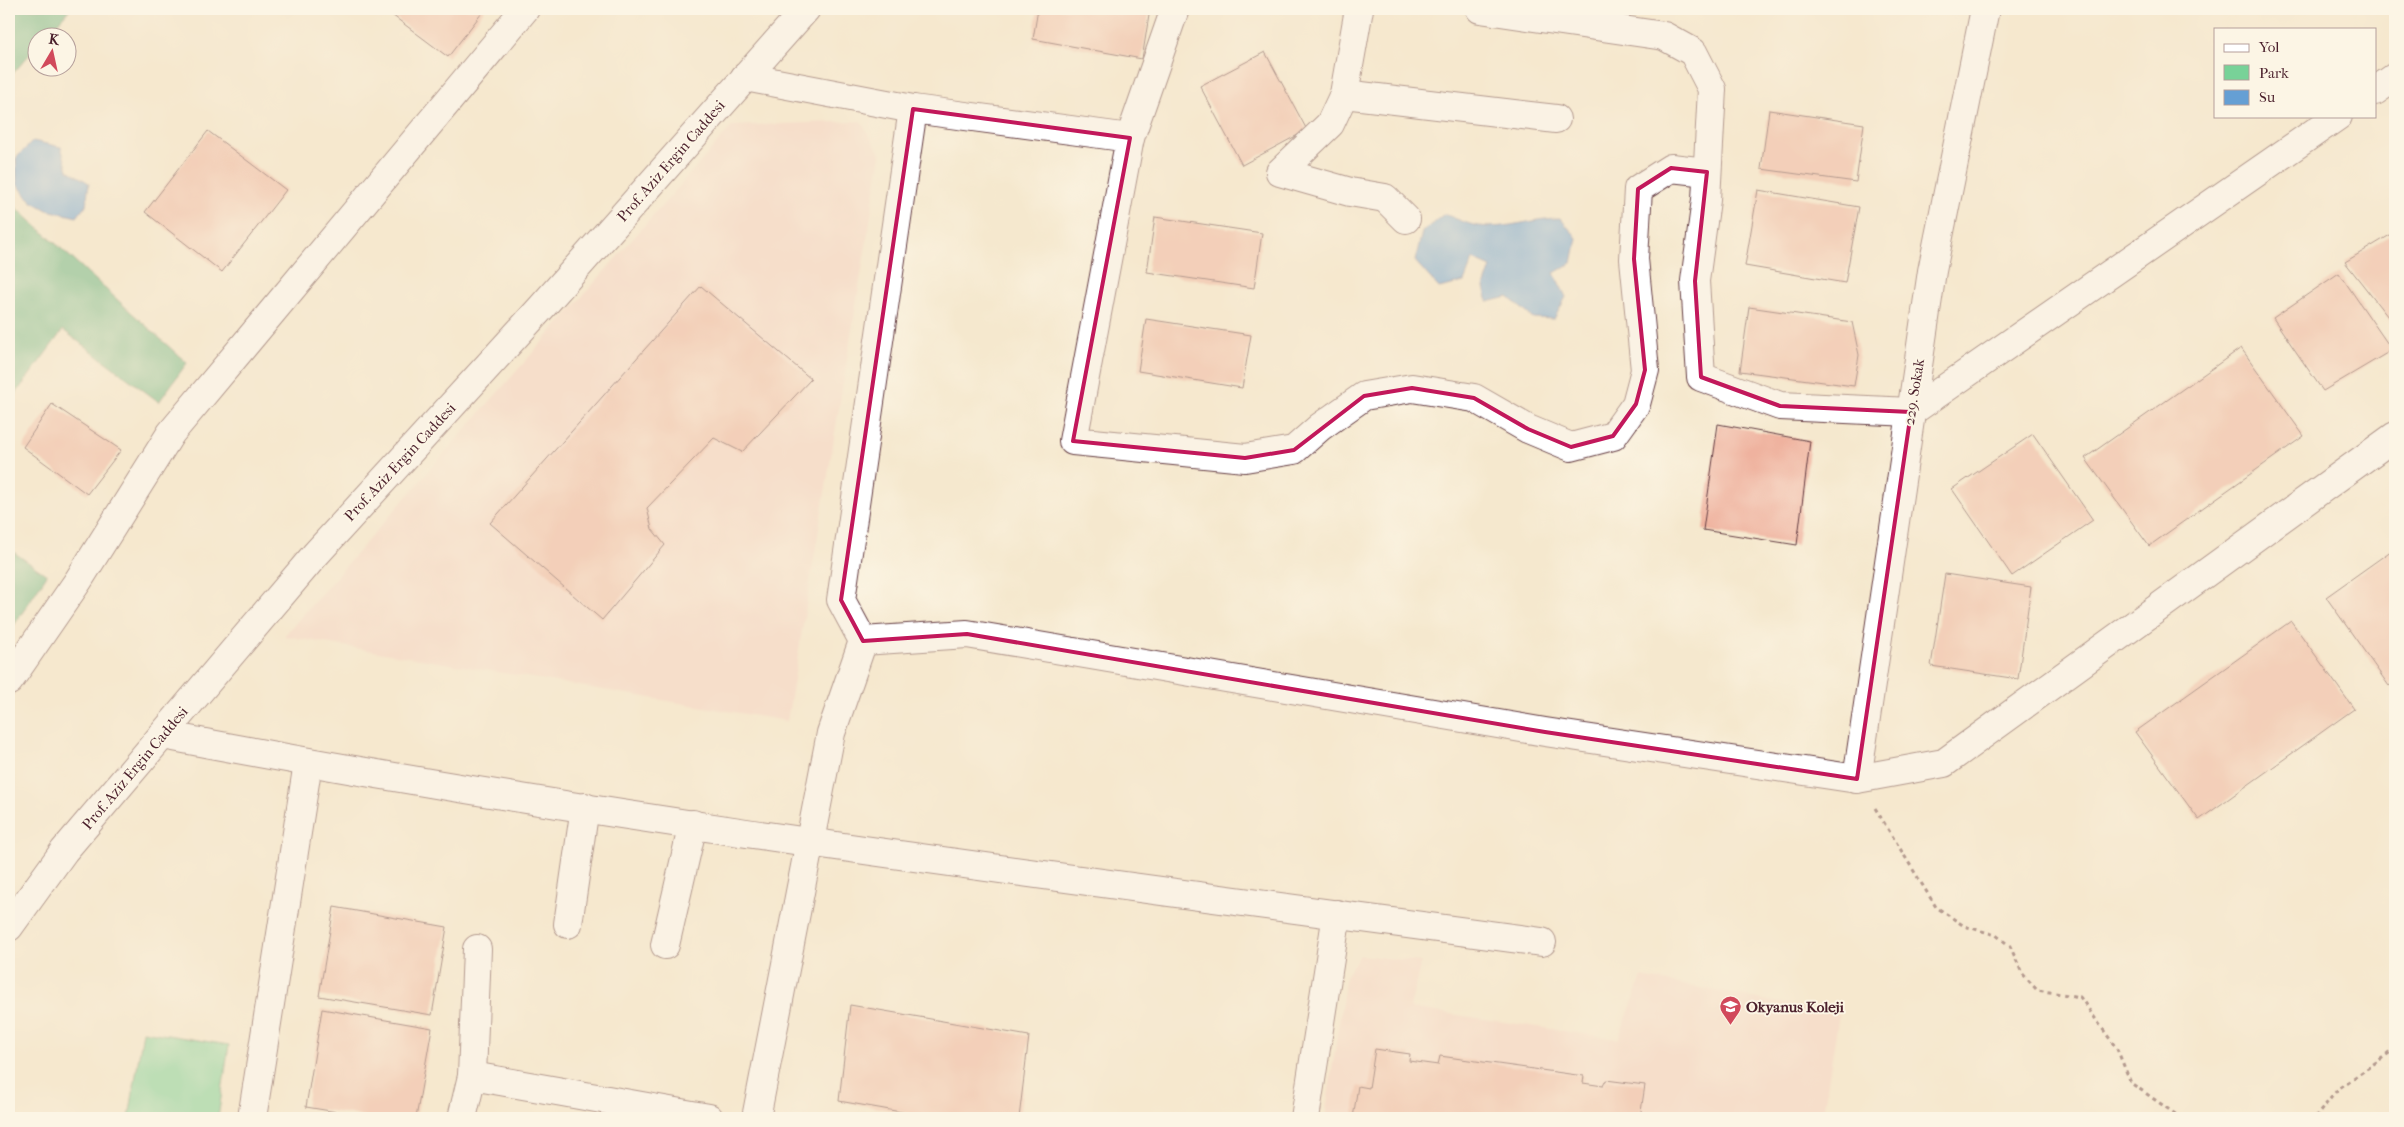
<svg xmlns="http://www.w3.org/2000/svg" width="2404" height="1127" font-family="'IM FELL French Canon',serif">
<rect width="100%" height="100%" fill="#fcf5e5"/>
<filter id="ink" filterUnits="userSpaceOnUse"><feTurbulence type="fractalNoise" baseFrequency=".02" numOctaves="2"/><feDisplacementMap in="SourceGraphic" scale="10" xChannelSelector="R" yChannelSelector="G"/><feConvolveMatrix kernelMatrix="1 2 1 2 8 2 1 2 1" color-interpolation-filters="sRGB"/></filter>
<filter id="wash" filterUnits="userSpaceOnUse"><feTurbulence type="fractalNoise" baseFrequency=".0096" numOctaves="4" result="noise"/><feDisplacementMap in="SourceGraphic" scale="20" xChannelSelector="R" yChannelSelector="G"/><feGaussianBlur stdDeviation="1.12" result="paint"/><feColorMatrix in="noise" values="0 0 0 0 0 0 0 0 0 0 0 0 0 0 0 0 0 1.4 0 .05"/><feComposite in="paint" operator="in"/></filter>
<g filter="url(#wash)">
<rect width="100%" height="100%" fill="#f5e8ce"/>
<g fill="#f6d2c5">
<path d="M 861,121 L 881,155 L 787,721 L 284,636 L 732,126 Z"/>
<path d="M 1360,955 L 1421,962 L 1410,1008 L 1618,1039 L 1642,977 L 1839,1014 L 1822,1118 L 1325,1118 L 1346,975 Z"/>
</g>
<path fill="#78d298" stroke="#617862" d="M 143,1031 L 229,1045 L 218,1118 L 129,1118 Z"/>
<g fill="#62b480" stroke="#566a56">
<path d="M 9,9 L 70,9 L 45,37 L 38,38 L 37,46 L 9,78 Z"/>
<path d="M 9,201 L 187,363 L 159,402 L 63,330 L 9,403 Z"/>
<path d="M 9,549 L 47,575 L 9,633 Z"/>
</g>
<g fill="#659fd4" stroke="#585f80">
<path d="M 33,141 L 61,147 L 68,170 L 89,183 L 86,205 L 77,217 L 47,210 L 31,201 L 17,184 L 16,158 Z"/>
<path d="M 1444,214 C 1455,218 1467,224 1478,226 C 1506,230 1533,218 1560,218 L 1577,238 L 1572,263 L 1554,273 L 1566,297 L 1554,319 L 1533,318 L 1508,297 L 1488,302 L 1484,287 L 1491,267 L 1473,259 L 1464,282 L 1439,288 L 1415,261 L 1422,232 Z"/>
</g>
<g id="blocks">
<g fill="#efb29f">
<path d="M 384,9 L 485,9 L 448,57 Z"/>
<path d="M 1038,9 L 1150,9 L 1142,59 L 1033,39 Z"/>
<path d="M 1265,52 L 1307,130 L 1242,165 L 1200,86 Z"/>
<path d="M 1769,110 L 1864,124 L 1856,182 L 1761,169 Z"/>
<path d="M 208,131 L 286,190 L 222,272 L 145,212 Z"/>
<path d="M 1758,190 L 1859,207 L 1845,283 L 1745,266 Z"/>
<path d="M 1155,217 L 1262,233 L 1254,288 L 1147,272 Z"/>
<path d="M 2395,232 L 2395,326 L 2345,262 Z"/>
<path d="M 2339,273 L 2392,350 L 2323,391 L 2273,318 Z"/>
<path d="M 701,286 L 811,379 L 742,452 L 714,438 L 647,508 L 652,529 L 665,545 L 602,620 L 490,523 Z"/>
<path d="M 1749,307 L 1852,322 L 1859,355 L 1854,386 L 1740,371 Z"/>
<path d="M 1146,319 L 1251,335 L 1242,388 L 1138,371 Z"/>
<path d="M 2241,348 L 2304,436 L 2149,546 L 2085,458 Z"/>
<path d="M 52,404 L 121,450 L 87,494 L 23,447 Z"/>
<path d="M 1718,424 L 1810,441 L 1797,545 L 1703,530 Z"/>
<path d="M 2033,434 L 2093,520 L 2012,576 L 1952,489 Z"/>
<path d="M 2395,548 L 2395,681 L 2389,686 L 2326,597 Z"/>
<path d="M 1945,574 L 2031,587 L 2018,679 L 1931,666 Z"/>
<path d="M 2291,621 L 2354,709 L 2199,820 L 2135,732 Z"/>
<path d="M 334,907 L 447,927 L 432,1015 L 319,996 Z"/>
<path d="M 850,1005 L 1029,1036 L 1019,1118 L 935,1118 L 839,1101 Z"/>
<path d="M 322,1009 L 432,1028 L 416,1118 L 374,1118 L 306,1107 Z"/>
<path d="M 1375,1049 L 1410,1054 L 1409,1061 L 1438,1065 L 1440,1056 L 1584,1076 L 1583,1083 L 1603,1086 L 1606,1080 L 1645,1085 L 1640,1118 L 1353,1118 L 1358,1086 L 1369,1088 Z"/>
</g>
</g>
</g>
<g filter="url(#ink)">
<use href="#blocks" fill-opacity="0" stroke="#643d43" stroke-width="1"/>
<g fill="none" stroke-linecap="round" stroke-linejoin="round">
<defs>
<g id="minor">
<path d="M 1359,9 L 1344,94 L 1330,124 L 1280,172 L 1350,192 L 1385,198 L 1406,219"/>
<path d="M 1480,9 L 1664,36 L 1693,52 L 1712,89 L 1706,200 L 1695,281 L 1701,377 L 1780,406 L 1911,412 L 2338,116"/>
<path d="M 745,77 L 913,109 L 1130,138 L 1073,441 L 1245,458 L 1294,450 L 1320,427 L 1364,396 L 1412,388 L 1474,398 L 1528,429 L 1571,447 L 1613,436 L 1636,404 L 1645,370 L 1634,259 L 1638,189 L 1671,168 L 1707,172"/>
<path d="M 2375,91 L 2395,77"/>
<path d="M 1344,94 L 1556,119"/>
<path d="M 1130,138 L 1175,9"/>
<path d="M 863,641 L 967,634 L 1545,732 L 1857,779 L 1944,763 L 2395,436"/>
<path d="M 9,681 L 78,581 L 171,433 L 525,9"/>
<path d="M 163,735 C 619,823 1082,880 1542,942"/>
<path d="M 1857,779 L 1932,271 L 1985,9"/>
<path d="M 568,924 L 585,807"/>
<path d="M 9,927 L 64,851 L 315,555 L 541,308 L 806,9"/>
<path d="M 665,945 L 693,824"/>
<path d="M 472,1076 L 709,1118"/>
<path d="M 252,1118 L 308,763"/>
<path d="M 462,1118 L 472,1076 L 477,949"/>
<path d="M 756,1118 L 831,733 L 863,641 L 841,600 L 913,109"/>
<path d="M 1305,1118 L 1337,914"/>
</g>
</defs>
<use href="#minor" stroke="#643d43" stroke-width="30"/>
<g stroke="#643d43" stroke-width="3" stroke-dasharray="4 4" stroke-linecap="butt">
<path d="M 1875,808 L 1936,907 L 1964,926 L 1996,935 L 2010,946 L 2022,973 L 2037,990 L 2080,997 L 2117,1049 L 2131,1083 L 2181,1118"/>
<path d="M 2315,1118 L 2338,1089 L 2395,1049"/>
</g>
<use href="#minor" stroke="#fff" stroke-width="28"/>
</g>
</g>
<path d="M0 0H2404V1127H0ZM 913,109 L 1130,138 L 1073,441 L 1245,458 L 1294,450 L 1364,396 L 1412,388 L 1474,398 L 1528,429 L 1571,447 L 1613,436 L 1636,404 L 1645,370 L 1634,259 L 1638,189 L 1671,168 L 1707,172 L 1695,281 L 1701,377 L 1780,406 L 1911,412 L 1857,779 L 1545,732 L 967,634 L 863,641 L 841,600 Z" fill="#f5e8ce" fill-opacity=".55" fill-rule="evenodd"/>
<path fill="none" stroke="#c2185b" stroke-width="4" stroke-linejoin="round" d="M 913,109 L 1130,138 L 1073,441 L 1245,458 L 1294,450 L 1364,396 L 1412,388 L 1474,398 L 1528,429 L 1571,447 L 1613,436 L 1636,404 L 1645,370 L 1634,259 L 1638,189 L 1671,168 L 1707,172 L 1695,281 L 1701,377 L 1780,406 L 1911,412 L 1857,779 L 1545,732 L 967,634 L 863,641 L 841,600 Z"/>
<defs>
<symbol id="school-pin" viewBox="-11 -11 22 30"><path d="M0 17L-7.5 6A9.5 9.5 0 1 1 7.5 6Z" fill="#d1495b" stroke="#fcf5e5"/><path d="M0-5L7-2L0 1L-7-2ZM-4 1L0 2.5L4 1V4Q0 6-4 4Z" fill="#fff"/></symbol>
</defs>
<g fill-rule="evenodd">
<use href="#school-pin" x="1718" y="994" width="25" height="34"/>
</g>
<g text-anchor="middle" stroke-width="4" stroke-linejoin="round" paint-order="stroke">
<g font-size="15" fill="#4a1f2b" stroke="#fcf5e5">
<text transform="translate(671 161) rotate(-49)" y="5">Prof. Aziz Ergin Caddesi</text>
<text transform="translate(1914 392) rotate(-81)" y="5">229. Sokak</text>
<text transform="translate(400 462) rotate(-47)" y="5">Prof. Aziz Ergin Caddesi</text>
<text transform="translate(135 768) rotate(-50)" y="5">Prof. Aziz Ergin Caddesi</text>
</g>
<g font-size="15" font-weight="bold" fill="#4a1f2b" stroke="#fcf5e5" text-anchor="start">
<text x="1746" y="1012">Okyanus Koleji</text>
</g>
</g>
<rect width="2404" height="1127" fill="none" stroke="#fcf5e5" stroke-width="30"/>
<rect x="2214" y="28" width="162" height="90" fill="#fcf5e5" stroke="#b59f9b"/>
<rect x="2224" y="44" width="25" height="8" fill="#ffffff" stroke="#b59f9b"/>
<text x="2259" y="52" font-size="15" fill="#4a1f2b">Yol</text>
<rect x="2224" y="65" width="25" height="15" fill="#78d298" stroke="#b59f9b"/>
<text x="2259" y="78" font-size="15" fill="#4a1f2b">Park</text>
<rect x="2224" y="90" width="25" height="15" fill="#659fd4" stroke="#b59f9b"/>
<text x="2259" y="102" font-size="15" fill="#4a1f2b">Su</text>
<g transform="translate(52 52) rotate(9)"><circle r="24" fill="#fcf5e5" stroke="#b59f9b"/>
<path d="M0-4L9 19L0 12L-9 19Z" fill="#d1495b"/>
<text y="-8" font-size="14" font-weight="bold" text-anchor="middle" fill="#4a1f2b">K</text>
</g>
</svg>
